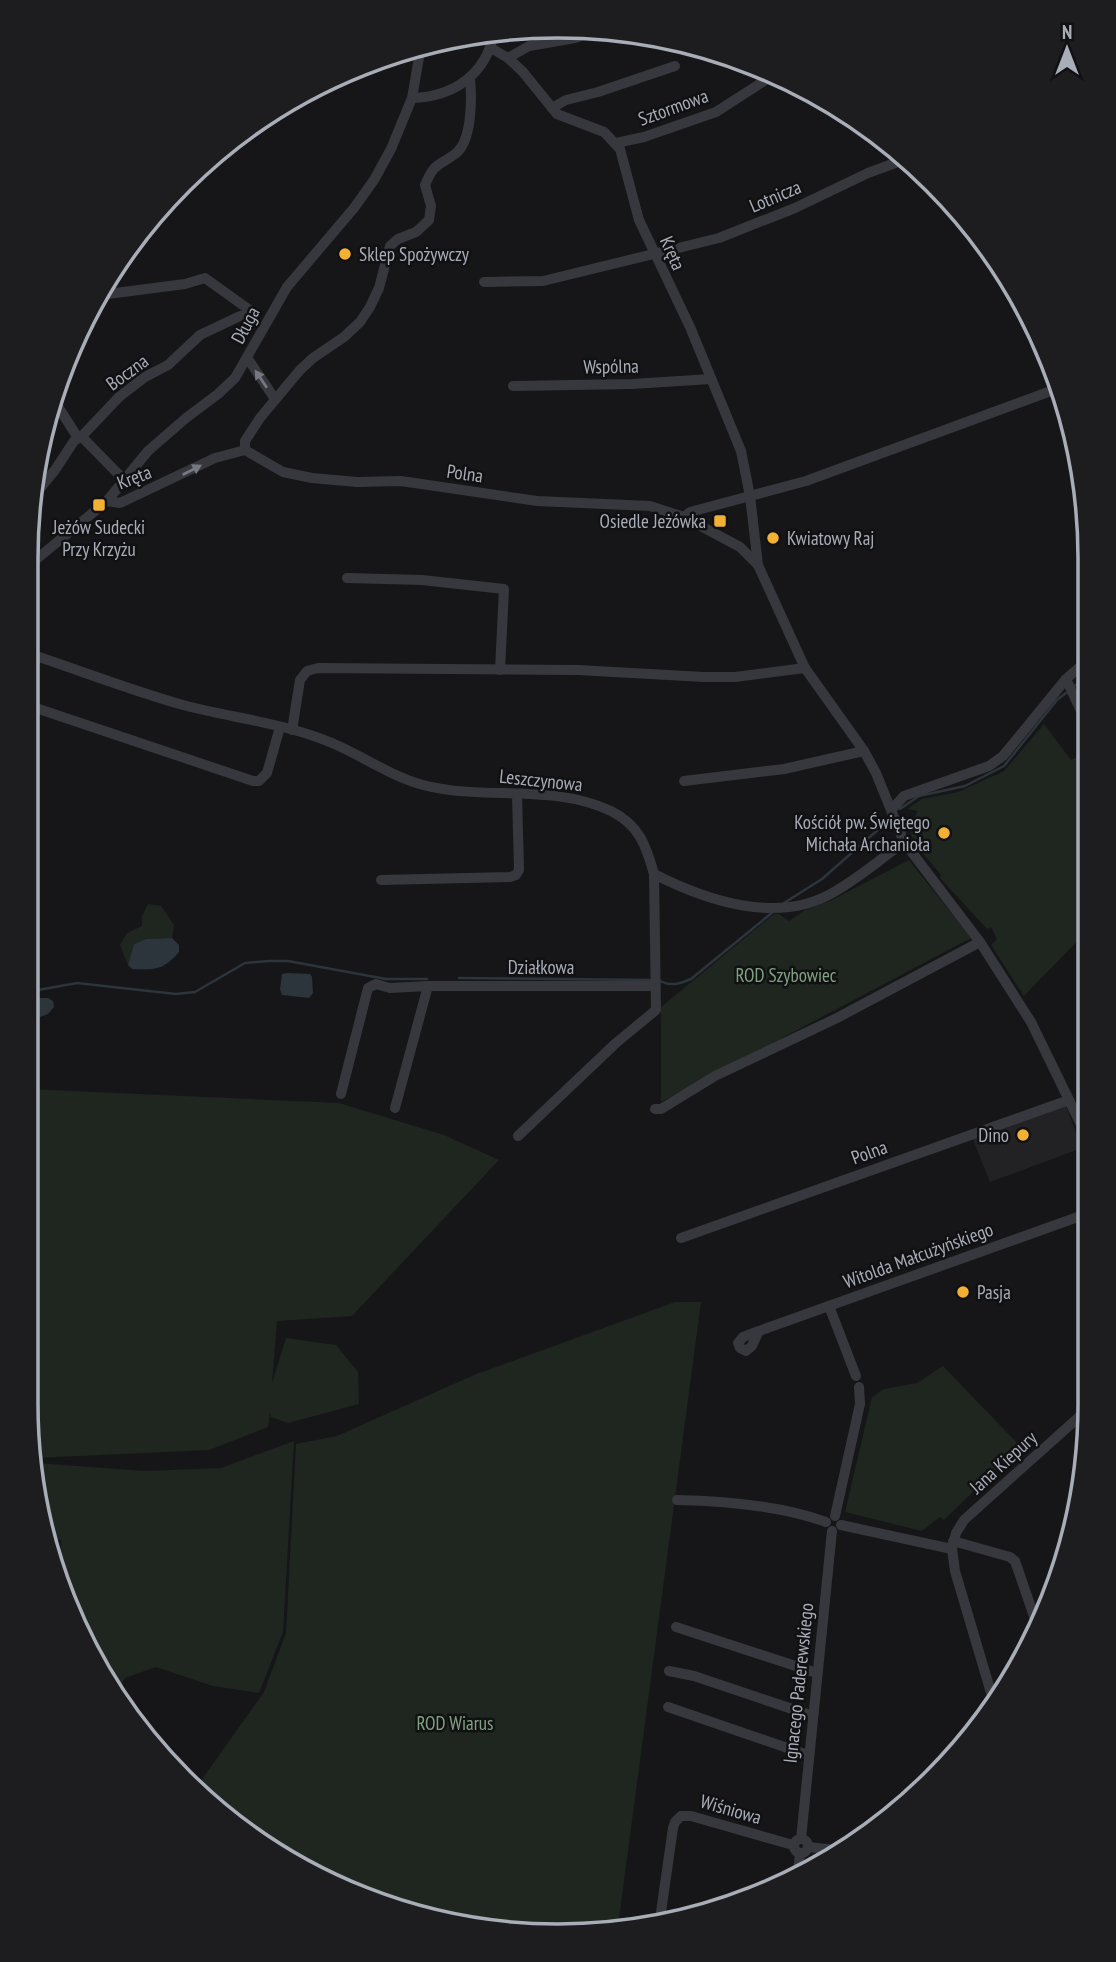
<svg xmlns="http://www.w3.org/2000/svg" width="1116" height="1962" font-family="'PT Sans Narrow',sans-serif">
<rect width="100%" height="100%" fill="#161618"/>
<path fill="#222225" d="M 1066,1106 L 1082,1148 L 990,1182 L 972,1137 Z"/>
<g fill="#1e261f">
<path d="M 1044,724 L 1071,760 L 1089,752 L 1089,929 L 1024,996 L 991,945 L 997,939 L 991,927 L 987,929 L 940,878 L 941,875 L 914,843 L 909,826 L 918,811 L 907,809 L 922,799 L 958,792 L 1004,771 Z"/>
<path d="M 909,860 L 971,938 L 661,1102 L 661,1007 L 774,914 L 779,914 L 789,921 L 805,910 L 830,901 Z"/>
<path d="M 148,904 L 161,906 L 174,925 L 172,938 L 146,939 L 134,944 L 128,965 L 120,945 L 127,933 L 142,926 L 142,916 Z"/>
<path d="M 27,1089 L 339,1103 L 444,1135 L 499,1160 L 352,1316 L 277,1321 L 272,1383 L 286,1338 L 336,1345 L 358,1372 L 359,1404 L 288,1423 L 271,1417 L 270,1413 L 268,1427 L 209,1450 L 35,1458 L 26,1404 Z"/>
<path d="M 675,1302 L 701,1302 L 618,1926 L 558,1936 L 420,1918 L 262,1846 L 198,1785 L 264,1692 L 286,1633 L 296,1444 L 337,1436 L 474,1375 Z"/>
<path d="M 943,1366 L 1020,1446 L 944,1520 L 940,1517 L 922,1531 L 845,1512 L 872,1397 L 884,1389 L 917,1383 Z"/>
<path d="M 294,1441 L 283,1632 L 259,1693 L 213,1686 L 156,1667 L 125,1678 L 117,1692 L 60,1585 L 61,1540 L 48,1537 L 36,1463 L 145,1471 L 221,1468 Z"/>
</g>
<g fill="#2c353c">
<path d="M 172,938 L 179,945 L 179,952 C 163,970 156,970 132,969 L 128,965 L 134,944 L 146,939 Z"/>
<path d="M 287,973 L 310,974 L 312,977 L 313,993 L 309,998 L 282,995 L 280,989 L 282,974 Z"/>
<path d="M 27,998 L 48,998 L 53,1001 L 54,1007 L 48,1014 L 27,1022 Z"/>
</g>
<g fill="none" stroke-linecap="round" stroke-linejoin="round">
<g stroke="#2c353c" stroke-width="2.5">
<path d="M 1074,686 L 1089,677"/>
<path d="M 900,809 L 919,796 L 965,786 L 1004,766 L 1057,700 L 1066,693"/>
<path d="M 784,903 L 822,879 L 888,821"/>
<path d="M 459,978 L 652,980"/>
<path d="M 658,980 C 671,987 679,984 691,979 L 773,912"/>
<path d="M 27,992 L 77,983 L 176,994 L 195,992 L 245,963 L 269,961 L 288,961 L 386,979 L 427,979"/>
</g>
<g stroke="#37383d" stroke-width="10">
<path d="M 491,48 L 508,58 L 523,72 L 557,114 L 604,132 L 620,149 L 639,220 L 690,327 L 741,451 L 750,496 L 758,565"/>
<path d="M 508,58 L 529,46 L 575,38 L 600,30"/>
<path d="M 412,98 C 454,97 486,74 494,33"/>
<path d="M 552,108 L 566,100 L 598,92 L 675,66"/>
<path d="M 616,143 L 644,137 L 716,112 L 775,74"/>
<path d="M 484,282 L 543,281 L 719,238 L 795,208 L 868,173 L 906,159"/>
<path d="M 100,295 L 185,284 L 205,278 L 255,314"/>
<path d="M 248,359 L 275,399"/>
<path d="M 513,386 L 632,384 L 711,379"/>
<path d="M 51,404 L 57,405 L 78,438"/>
<path d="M 81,436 L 124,480"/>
<path d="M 245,450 L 283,472 L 312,478 L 357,482 L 401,481 L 537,501 L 650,506 L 684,517 L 740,547 L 758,565 L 805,668 L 864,751 L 876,773 L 904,842 L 980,942 L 1031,1022 L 1089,1141"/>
<path d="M 245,450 L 245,441 L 260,418 L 300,370 L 313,358 L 344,337 L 360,322 L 370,307 L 379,288 L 390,246 L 398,239 L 416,232 L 429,220 L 431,206 L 425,185 C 435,162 436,168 455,154 C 472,142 472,99 470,79"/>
<path d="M 33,497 L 55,470 L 74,441 L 83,435 L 119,397 L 145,377 L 168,365 L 200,335 L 240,316 L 253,313"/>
<path d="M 107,501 L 120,503 L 215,458 L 245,450"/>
<path d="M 684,517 L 690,512 L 806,481 L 1062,387"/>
<path d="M 27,567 L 107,501 L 148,451 L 186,418 L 218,394 L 235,378 L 287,287 L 354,208 L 374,180 L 391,149 L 412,98 L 421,46"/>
<path d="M 347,578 L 422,580 L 504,589 L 500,670"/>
<path d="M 27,653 C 79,670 130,690 183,705 C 232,718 285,723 332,743 C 363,756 390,776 423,785 C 485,801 552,783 611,811 C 639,825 646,845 654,874 C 707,901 779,925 834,892 C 859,878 881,859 904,842"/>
<path d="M 1066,679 L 1089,728"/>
<path d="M 27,683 L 37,656"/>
<path d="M 27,705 L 253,781 L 259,781 L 267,773 L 280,727"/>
<path d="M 292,730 L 300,680 L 307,671 L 318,668 L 578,670 L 704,677 L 735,677 L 805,668"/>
<path d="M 684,781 L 784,769 L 864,751"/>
<path d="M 892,809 L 904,796 L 989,766 L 1003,756 L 1066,679 L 1089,659"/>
<path d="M 381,880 L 510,877 L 516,875 L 519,870 L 517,794"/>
<path d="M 341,1094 L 368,988 L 376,984 L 390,988 L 428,986"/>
<path d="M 395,1108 L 428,986 L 654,986"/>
<path d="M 655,1109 L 661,1109 L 715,1076 L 837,1018 L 980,942"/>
<path d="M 518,1136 L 616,1043 L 656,1010 L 654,874"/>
<path d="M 681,1238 L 1069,1100"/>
<path d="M 829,1306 L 856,1376"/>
<path d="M 759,1331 L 752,1346 L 746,1351 L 740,1348 L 738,1343 L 743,1337 L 759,1331 L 1089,1213"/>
<path d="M 677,1500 C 724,1501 782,1506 826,1522"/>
<path d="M 835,1516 L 860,1404 L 859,1387"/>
<path d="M 841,1525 L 952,1549"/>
<path d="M 953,1541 L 1010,1557 L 1015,1561 L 1037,1625"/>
<path d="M 676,1627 L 817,1673"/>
<path d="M 669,1671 L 694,1676 L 813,1716"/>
<path d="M 668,1707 L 808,1755"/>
<path d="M 985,1715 L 992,1696 L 955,1571 L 952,1549 L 956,1533 L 964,1520 L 1089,1408"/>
<circle cx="801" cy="1846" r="7"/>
<path d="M 801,1839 L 832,1531"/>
<path d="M 808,1847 L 836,1850"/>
<path d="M 798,1871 L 800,1854"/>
<path d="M 660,1919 L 673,1828 L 675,1822 L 681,1816 L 691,1816 L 793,1845"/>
</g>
</g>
<defs><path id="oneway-solid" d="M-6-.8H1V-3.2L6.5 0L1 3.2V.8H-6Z" transform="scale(1.75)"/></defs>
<g fill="#757881">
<use href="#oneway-solid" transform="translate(261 379) rotate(-124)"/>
<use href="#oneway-solid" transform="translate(192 470) rotate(-27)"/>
</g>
<g fill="#f2b134" stroke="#111113" stroke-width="2.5">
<circle cx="345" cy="254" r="7"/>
<rect x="92" y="498" width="14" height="14" rx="3.5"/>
<rect x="713" y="514" width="14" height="14" rx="3.5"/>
<circle cx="773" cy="538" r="7"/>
<circle cx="944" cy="833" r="7"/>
<circle cx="1023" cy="1135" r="7"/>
<circle cx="963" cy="1292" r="7"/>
</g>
<g text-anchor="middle" stroke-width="5" stroke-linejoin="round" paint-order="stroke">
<g font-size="19" fill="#a8adb8" stroke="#111113">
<text transform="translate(673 107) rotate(-20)" y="7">Sztormowa</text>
<text transform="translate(775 196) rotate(-23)" y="7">Lotnicza</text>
<text transform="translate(673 253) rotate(66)" y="7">Kręta</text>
<text transform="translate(245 325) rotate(-62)" y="7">Długa</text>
<text transform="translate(611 366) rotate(-1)" y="7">Wspólna</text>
<text transform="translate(127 372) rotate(-36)" y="7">Boczna</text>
<text transform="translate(465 473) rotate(8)" y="7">Polna</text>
<text transform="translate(134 477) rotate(-21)" y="7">Kręta</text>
<text transform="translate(541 780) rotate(6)" y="7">Leszczynowa</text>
<text x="541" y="974">Działkowa</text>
<text transform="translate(869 1152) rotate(-20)" y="7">Polna</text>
<text transform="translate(918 1255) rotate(-20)" y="7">Witolda Małcużyńskiego</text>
<text transform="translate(1003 1462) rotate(-42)" y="7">Jana Kiepury</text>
<text transform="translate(798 1683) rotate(-84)" y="7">Ignacego Paderewskiego</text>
<text transform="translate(731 1809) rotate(16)" y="7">Wiśniowa</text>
</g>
<g font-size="19" fill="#a8adb8" stroke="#111113" text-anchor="start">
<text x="359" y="261">Sklep Spożywczy</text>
<text x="706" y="528" text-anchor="end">Osiedle Jeżówka</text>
<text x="99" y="534" text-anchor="middle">Jeżów Sudecki<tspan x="99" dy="22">Przy Krzyżu</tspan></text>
<text x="787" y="545">Kwiatowy Raj</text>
<text x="930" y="829" text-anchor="end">Kościół pw. Świętego<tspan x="930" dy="22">Michała Archanioła</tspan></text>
<text x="1009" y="1142" text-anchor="end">Dino</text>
<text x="977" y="1299">Pasja</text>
</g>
<g font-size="19" fill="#7fa381" stroke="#111113">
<text x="786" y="982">ROD Szybowiec</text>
<text x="455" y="1730">ROD Wiarus</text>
</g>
</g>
<path d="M0 0H1116V1962H0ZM558 38H558A520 520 0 0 1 1078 558V1404A520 520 0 0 1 558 1924H558A520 520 0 0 1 38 1404V558A520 520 0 0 1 558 38Z" fill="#1d1d20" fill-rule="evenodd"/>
<path fill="none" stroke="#a8adb8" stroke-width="3.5" d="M558 38H558A520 520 0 0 1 1078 558V1404A520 520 0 0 1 558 1924H558A520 520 0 0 1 38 1404V558A520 520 0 0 1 558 38Z"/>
<g transform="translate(1067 49)" stroke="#111113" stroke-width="5" paint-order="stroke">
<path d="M0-5L12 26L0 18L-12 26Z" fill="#a8adb8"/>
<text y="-10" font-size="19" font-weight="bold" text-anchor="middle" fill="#a8adb8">N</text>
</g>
</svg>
